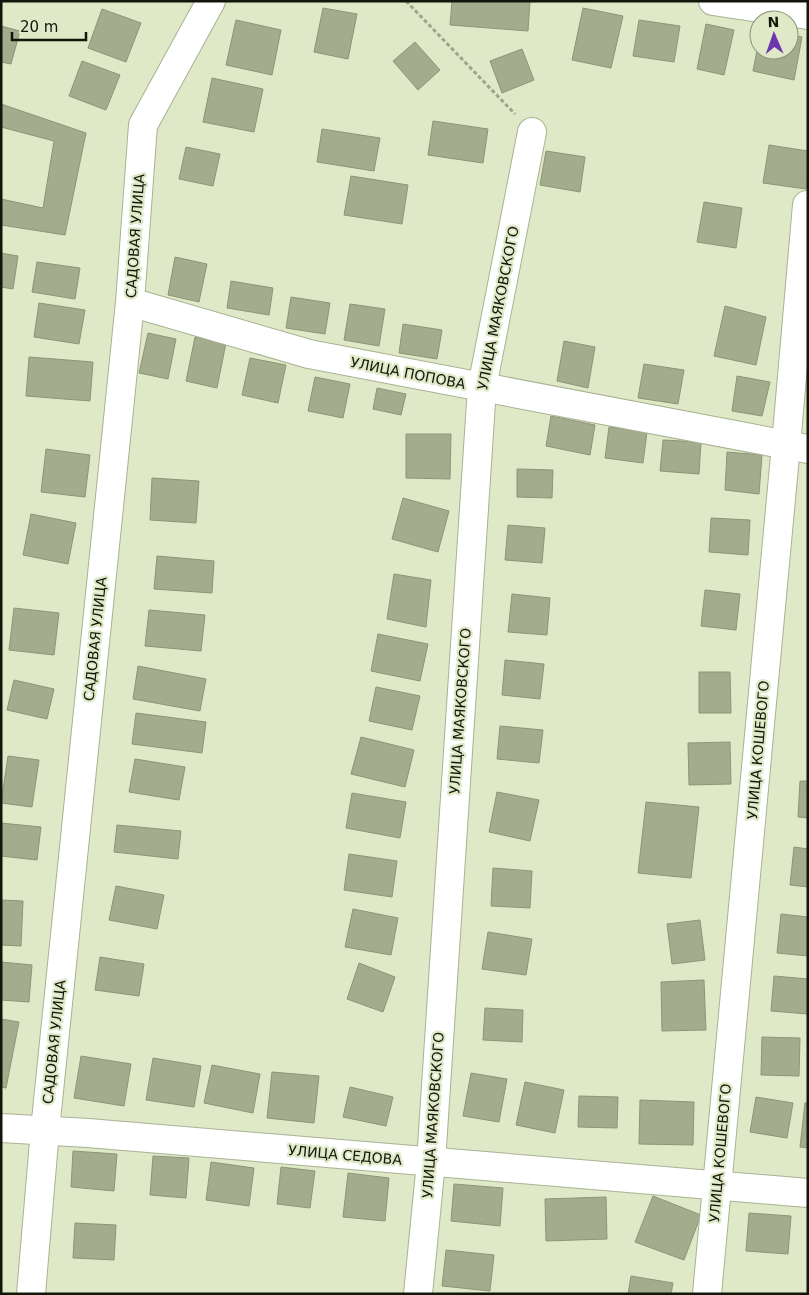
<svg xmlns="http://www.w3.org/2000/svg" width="809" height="1295" font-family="'DejaVu Sans',sans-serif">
<rect width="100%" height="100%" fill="#dfe9c7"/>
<g fill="#a3ac8c" stroke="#8c9576">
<path d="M 452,1 L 530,1 L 528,31 L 450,25 Z"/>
<path d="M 323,8 L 357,14 L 348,59 L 314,52 Z"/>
<path d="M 583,8 L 623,16 L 611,68 L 572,60 Z"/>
<path d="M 102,9 L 141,23 L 126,62 L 88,48 Z"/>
<path d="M 236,20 L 281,30 L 272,75 L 226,65 Z"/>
<path d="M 639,20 L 680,26 L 674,62 L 633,56 Z"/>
<path d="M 706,24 L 734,30 L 724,75 L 697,69 Z"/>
<path d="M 1,26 L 20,31 L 11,64 L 1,62 Z"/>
<path d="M 789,34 L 802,37 L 794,80 L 753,71 L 759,40 L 759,50 L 789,50 Z"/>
<path d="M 415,42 L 440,70 L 418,90 L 393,61 Z"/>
<path d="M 522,49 L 534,80 L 502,93 L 490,61 Z"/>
<path d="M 82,61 L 120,75 L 106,110 L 69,96 Z"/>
<path d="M 212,78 L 263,89 L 254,132 L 203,122 Z"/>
<path d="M 1,104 L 86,133 L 65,235 L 1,225 L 1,199 L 43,208 L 54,141 L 1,127 Z"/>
<path d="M 433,121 L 488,129 L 483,163 L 428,155 Z"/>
<path d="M 322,129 L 380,138 L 374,171 L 317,162 Z"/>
<path d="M 769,145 L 808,151 L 808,180 L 806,189 L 763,183 Z"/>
<path d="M 186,147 L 220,154 L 213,186 L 179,179 Z"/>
<path d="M 546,151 L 585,157 L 580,192 L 540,185 Z"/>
<path d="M 351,176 L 408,185 L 402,224 L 344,215 Z"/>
<path d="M 704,202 L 742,208 L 736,248 L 697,242 Z"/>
<path d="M 1,253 L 18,256 L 13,289 L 1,287 Z"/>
<path d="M 175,257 L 207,264 L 199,302 L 168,295 Z"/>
<path d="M 37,262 L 80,268 L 75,299 L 32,292 Z"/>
<path d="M 231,281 L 273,288 L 269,315 L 227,308 Z"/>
<path d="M 291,297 L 330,303 L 325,334 L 286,328 Z"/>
<path d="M 39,303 L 85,310 L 79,344 L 34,337 Z"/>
<path d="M 350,304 L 385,309 L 379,346 L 344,340 Z"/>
<path d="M 725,306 L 766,317 L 756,365 L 714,356 Z"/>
<path d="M 403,324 L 442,330 L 437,359 L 399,353 Z"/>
<path d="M 148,333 L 176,339 L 168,379 L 139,373 Z"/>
<path d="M 195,337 L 226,343 L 217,388 L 186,381 Z"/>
<path d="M 564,341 L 595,347 L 588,388 L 557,381 Z"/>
<path d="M 29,357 L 93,362 L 90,401 L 26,396 Z"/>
<path d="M 250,358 L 286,365 L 278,403 L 242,395 Z"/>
<path d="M 644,364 L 684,370 L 678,404 L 638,398 Z"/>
<path d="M 737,376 L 770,382 L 762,416 L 732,411 Z"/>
<path d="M 315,377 L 350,384 L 343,418 L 308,411 Z"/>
<path d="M 377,388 L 406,394 L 401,415 L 373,409 Z"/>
<path d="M 551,416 L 595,425 L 590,455 L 546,446 Z"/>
<path d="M 609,427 L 647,432 L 643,463 L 605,458 Z"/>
<path d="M 406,434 L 451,434 L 450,479 L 406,478 Z"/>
<path d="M 663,440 L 701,442 L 699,474 L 660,471 Z"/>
<path d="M 46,449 L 90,455 L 85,497 L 41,492 Z"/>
<path d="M 727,452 L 762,455 L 759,494 L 725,490 Z"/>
<path d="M 517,469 L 553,470 L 552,498 L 517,497 Z"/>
<path d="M 152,478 L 199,481 L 196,523 L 150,520 Z"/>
<path d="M 403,498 L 449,511 L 438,552 L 392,539 Z"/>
<path d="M 31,514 L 76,523 L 68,564 L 23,555 Z"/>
<path d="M 711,518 L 750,520 L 748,555 L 709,552 Z"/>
<path d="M 508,525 L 545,528 L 542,563 L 505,560 Z"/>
<path d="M 157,556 L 214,561 L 212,593 L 154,589 Z"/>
<path d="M 394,574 L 431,580 L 426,627 L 387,619 Z"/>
<path d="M 705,590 L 740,594 L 736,630 L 701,626 Z"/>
<path d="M 512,594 L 550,598 L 547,635 L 508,632 Z"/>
<path d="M 14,608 L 59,613 L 54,655 L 9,650 Z"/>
<path d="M 149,610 L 205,615 L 201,651 L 145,646 Z"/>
<path d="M 378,634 L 428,644 L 420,681 L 371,671 Z"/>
<path d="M 505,660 L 544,664 L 540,699 L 502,695 Z"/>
<path d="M 138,666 L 206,679 L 200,711 L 133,699 Z"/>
<path d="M 699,672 L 730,672 L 731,713 L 699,713 Z"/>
<path d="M 14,680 L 54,689 L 47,719 L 7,710 Z"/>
<path d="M 376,687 L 420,696 L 412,730 L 369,721 Z"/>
<path d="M 136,713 L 206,722 L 202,753 L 132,744 Z"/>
<path d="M 500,726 L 543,730 L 539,763 L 497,759 Z"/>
<path d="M 361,737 L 414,750 L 405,787 L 351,774 Z"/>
<path d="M 730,742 L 731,784 L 689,785 L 688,743 Z"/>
<path d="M 8,756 L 39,760 L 32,807 L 1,803 Z"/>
<path d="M 135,759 L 185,767 L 179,800 L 129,792 Z"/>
<path d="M 800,781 L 808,781 L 808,818 L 798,817 Z"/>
<path d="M 497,792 L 539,800 L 530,841 L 489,832 Z"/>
<path d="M 352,793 L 406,802 L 400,838 L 346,828 Z"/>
<path d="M 646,802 L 699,807 L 691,878 L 638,873 Z"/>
<path d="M 1,823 L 41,827 L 37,860 L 1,856 Z"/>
<path d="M 117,825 L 181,831 L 178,859 L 114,852 Z"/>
<path d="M 794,847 L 808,849 L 808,887 L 790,885 Z"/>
<path d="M 349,854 L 397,861 L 392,897 L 344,890 Z"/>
<path d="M 493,868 L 532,871 L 530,908 L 491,906 Z"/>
<path d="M 116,886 L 164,895 L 157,929 L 109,920 Z"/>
<path d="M 1,900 L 23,901 L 21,946 L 1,945 Z"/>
<path d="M 353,909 L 398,918 L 391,955 L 345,947 Z"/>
<path d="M 781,914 L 808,917 L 808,956 L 777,953 Z"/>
<path d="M 700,920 L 705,960 L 672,964 L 667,924 Z"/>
<path d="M 488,932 L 532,939 L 526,975 L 482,969 Z"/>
<path d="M 100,957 L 144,964 L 139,996 L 95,990 Z"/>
<path d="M 1,962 L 32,965 L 29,1002 L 1,1000 Z"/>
<path d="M 359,963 L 395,977 L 383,1012 L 347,999 Z"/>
<path d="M 774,976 L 808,979 L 808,1014 L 771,1011 Z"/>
<path d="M 704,980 L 706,1030 L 662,1031 L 661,982 Z"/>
<path d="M 485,1008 L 523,1010 L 522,1042 L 483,1040 Z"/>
<path d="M 1,1019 L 19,1022 L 6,1088 L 1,1087 Z"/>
<path d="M 762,1037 L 800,1038 L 799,1076 L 761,1075 Z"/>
<path d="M 81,1056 L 131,1064 L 124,1106 L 74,1098 Z"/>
<path d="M 153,1058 L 201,1066 L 194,1107 L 146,1100 Z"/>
<path d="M 212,1065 L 260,1074 L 253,1113 L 204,1103 Z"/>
<path d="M 272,1072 L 319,1076 L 314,1123 L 267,1118 Z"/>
<path d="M 471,1073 L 507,1079 L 499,1122 L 463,1116 Z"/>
<path d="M 525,1082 L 564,1090 L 555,1133 L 516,1125 Z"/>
<path d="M 350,1087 L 393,1097 L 386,1126 L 343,1117 Z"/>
<path d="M 579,1096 L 618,1097 L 617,1128 L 578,1127 Z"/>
<path d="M 756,1097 L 793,1103 L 787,1138 L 750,1132 Z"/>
<path d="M 640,1100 L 694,1102 L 693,1145 L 639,1144 Z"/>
<path d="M 805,1103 L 808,1103 L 808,1148 L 800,1147 Z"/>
<path d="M 73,1151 L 117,1154 L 114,1191 L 71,1187 Z"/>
<path d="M 153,1156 L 189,1158 L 186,1198 L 150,1195 Z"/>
<path d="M 211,1162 L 254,1168 L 249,1206 L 206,1200 Z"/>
<path d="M 281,1167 L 315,1171 L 310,1208 L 277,1204 Z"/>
<path d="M 348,1173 L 389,1178 L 385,1221 L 343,1217 Z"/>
<path d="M 454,1184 L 503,1188 L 500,1226 L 451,1221 Z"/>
<path d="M 653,1196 L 701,1215 L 684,1260 L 635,1242 Z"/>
<path d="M 606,1197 L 607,1239 L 546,1241 L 545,1199 Z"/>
<path d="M 749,1213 L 791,1216 L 788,1254 L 746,1251 Z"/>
<path d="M 75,1223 L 116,1225 L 114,1260 L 73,1258 Z"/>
<path d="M 446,1250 L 494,1255 L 490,1291 L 442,1286 Z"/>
<path d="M 631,1276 L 673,1283 L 671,1294 L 628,1294 Z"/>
</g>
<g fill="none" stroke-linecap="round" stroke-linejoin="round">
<defs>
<g id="minor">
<path d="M 713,1 L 808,15"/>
<path d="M 130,302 L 309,354 L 808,449"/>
<path d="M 1,1128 L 88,1133 L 808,1193"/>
<path d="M 31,1294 L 45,1130 L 130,302 L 143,125 L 211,1"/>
<path d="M 418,1294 L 431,1162 L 482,387 L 532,132"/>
<path d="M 707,1294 L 786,445 L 807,205"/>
</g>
</defs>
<use href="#minor" stroke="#a9b292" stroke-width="30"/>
<path stroke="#9da58a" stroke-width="3" stroke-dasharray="4 2.5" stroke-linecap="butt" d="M 406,1 L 515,114"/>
<use href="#minor" stroke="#fff" stroke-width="28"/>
</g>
<g text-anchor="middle" stroke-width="4.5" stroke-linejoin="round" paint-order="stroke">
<g font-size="14" fill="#13160b" stroke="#dfe9c7">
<text transform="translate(135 236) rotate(-86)" y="5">САДОВАЯ УЛИЦА</text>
<text transform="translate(498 308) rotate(-79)" y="5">УЛИЦА МАЯКОВСКОГО</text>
<text transform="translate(408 373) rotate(11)" y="5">УЛИЦА ПОПОВА</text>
<text transform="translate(95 639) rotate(-84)" y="5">САДОВАЯ УЛИЦА</text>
<text transform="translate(460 711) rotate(-86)" y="5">УЛИЦА МАЯКОВСКОГО</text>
<text transform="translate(758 750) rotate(-85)" y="5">УЛИЦА КОШЕВОГО</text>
<text transform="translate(54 1042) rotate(-84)" y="5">САДОВАЯ УЛИЦА</text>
<text transform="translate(433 1115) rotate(-86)" y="5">УЛИЦА МАЯКОВСКОГО</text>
<text transform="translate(720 1153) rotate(-85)" y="5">УЛИЦА КОШЕВОГО</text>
<text transform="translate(345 1155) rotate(5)" y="5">УЛИЦА СЕДОВА</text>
</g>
</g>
<rect width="809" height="1295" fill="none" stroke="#13160b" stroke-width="5"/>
<g transform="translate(774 35) rotate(358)"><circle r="24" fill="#dfe9c7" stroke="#8d957c"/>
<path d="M0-4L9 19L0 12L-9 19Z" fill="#6c37ad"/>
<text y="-8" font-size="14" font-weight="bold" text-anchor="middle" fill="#13160b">N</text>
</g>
<path d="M12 32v8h74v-8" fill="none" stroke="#13160b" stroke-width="2.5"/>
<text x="20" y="32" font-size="15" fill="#13160b" stroke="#dfe9c7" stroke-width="4" paint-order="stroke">20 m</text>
</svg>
